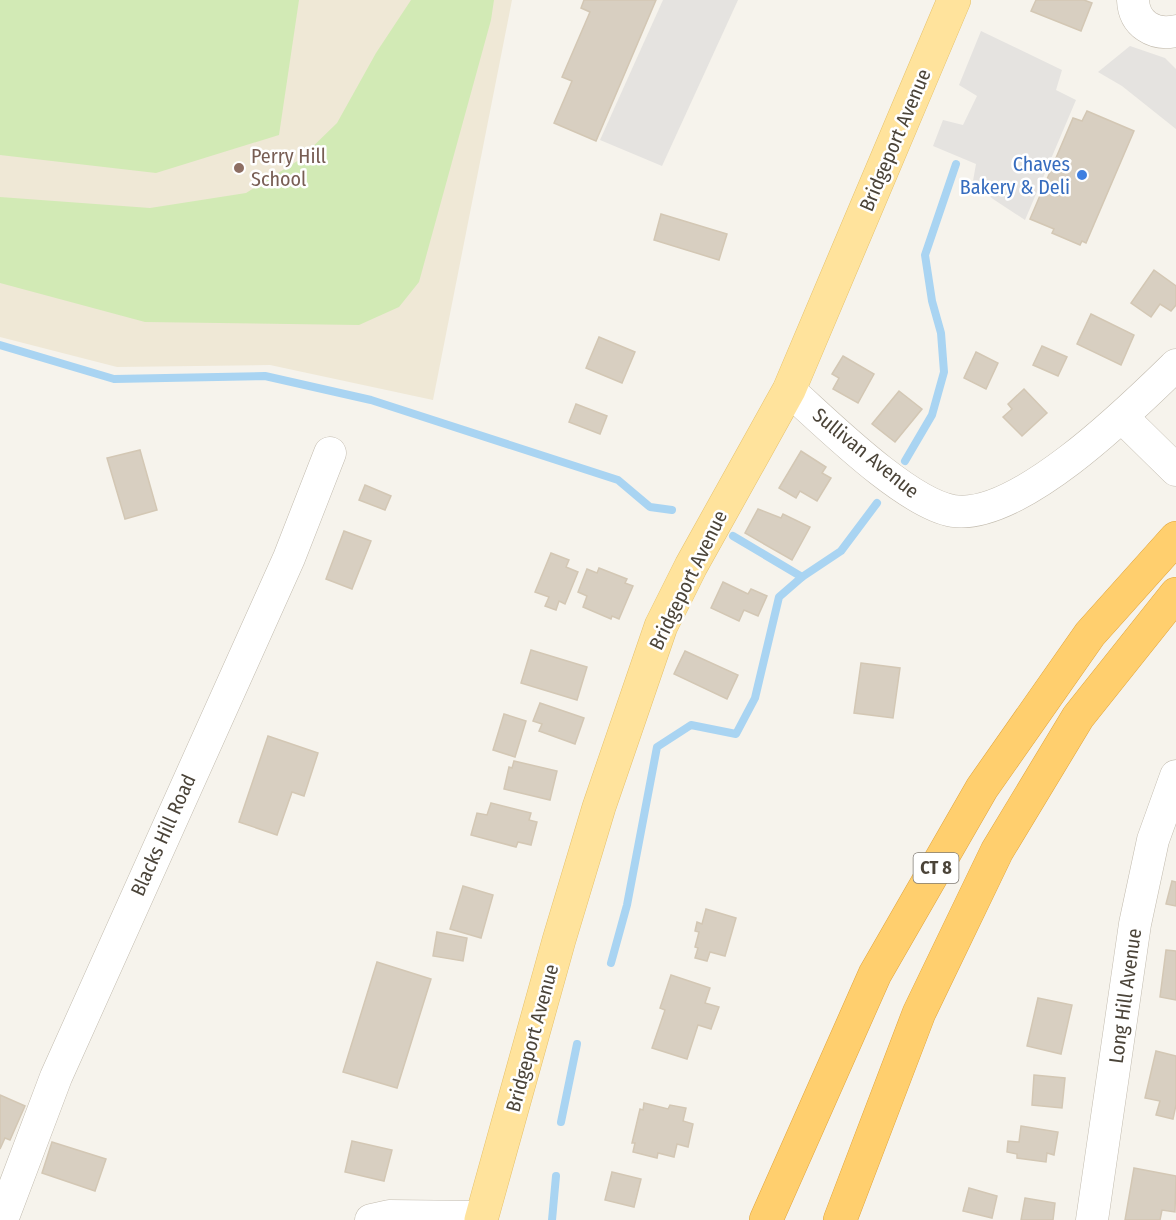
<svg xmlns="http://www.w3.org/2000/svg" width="1176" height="1220" font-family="'Fira Sans Condensed',sans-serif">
<rect width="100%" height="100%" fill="#f6f3ec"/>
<path fill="#efe8d6" d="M 0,0 L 512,0 L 433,400 L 270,365 L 117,367 L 0,337 Z"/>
<g fill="#d2eab5">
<path d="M 0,0 L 299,0 L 279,135 L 156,173 L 0,155 Z"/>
<path d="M 411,0 L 494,0 L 491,20 L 419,282 L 399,307 L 359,325 L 145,322 L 0,283 L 0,197 L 150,208 L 246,193 L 299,160 L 337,123 L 376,53 Z"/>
</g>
<g fill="#e5e3e0">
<path d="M 663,0 L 738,0 L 662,166 L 600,140 Z"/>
<path d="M 981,31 L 1062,70 L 1056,90 L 1076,100 L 1025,220 L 993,199 L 973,181 L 976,164 L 933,146 L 943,120 L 963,125 L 977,96 L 959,85 Z"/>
<path d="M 1130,46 L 1165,58 L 1176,69 L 1176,129 L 1122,86 L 1098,72 Z"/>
</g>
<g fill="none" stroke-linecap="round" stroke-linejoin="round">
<g stroke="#a9d4f2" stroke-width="8">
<path d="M 0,345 L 114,379 L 265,376 L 371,400 L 618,480 L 650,507 L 672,510"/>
<path d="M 905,461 L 932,415 L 944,372 L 941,333 L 932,301 L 925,255 L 956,164"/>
<path d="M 733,536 L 802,577"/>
<path d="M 611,963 L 627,905 L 657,747 L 691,725 L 736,734 L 755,698 L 779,597 L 802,577 L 841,551 L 877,503"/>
<path d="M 561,1122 L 577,1044"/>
<path d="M 552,1220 L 556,1176"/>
</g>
</g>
<g fill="#d8cfc1" stroke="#d3c7b4" stroke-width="1.5">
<path d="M 584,0 L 656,0 L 596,141 L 554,123 L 572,81 L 562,77 L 590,12 L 581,8 Z"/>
<path d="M 1036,0 L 1084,0 L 1092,3 L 1081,31 L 1031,11 Z"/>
<path d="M 1087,111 L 1134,131 L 1086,243 L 1082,241 L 1080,245 L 1052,233 L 1054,229 L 1030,219 L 1073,118 L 1082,121 Z"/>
<path d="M 661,214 L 727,234 L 719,260 L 654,240 Z"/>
<path d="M 1154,270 L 1176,286 L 1176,305 L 1171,311 L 1160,304 L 1151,317 L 1131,303 Z"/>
<path d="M 1091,314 L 1134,335 L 1121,365 L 1077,344 Z"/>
<path d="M 599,337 L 635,352 L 622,383 L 586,368 Z"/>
<path d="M 1042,346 L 1067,357 L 1058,376 L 1033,365 Z"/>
<path d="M 976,352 L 998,363 L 986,389 L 964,378 Z"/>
<path d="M 843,356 L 874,374 L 858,403 L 833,389 L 839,378 L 832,374 Z"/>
<path d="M 1024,389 L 1047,413 L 1022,436 L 1003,417 L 1012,409 L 1008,404 Z"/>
<path d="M 899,391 L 922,409 L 895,442 L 872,424 Z"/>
<path d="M 576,404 L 607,416 L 600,434 L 569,422 Z"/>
<path d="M 140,450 L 157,510 L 125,519 L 107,458 Z"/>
<path d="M 801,451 L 826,467 L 822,473 L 831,478 L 817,501 L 800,491 L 796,498 L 779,488 Z"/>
<path d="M 365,485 L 391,496 L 385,510 L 359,500 Z"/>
<path d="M 758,509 L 781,518 L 783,514 L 810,527 L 792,560 L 745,533 Z"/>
<path d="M 344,531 L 371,541 L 352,589 L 326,579 Z"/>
<path d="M 551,553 L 569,560 L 566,567 L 578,572 L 565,604 L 559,601 L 556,610 L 545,606 L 549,597 L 535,592 Z"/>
<path d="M 599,568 L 627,579 L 625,583 L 633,586 L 619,619 L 612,616 L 611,619 L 583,607 L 587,596 L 578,592 L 587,569 L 597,573 Z"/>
<path d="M 723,582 L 748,594 L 751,589 L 767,596 L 758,616 L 744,610 L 739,621 L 711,608 Z"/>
<path d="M 531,650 L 587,667 L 577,700 L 521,683 Z"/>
<path d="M 685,651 L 738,675 L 727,699 L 674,674 Z"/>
<path d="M 861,663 L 900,668 L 893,718 L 854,713 Z"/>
<path d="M 540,703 L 584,718 L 575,744 L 539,731 L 542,724 L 533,721 Z"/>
<path d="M 504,714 L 526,721 L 515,757 L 493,750 Z"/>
<path d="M 268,736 L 318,753 L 304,796 L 292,792 L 277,835 L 239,822 Z"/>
<path d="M 514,761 L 557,771 L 550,800 L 504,789 L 509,767 L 512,768 Z"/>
<path d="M 491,803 L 531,813 L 529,820 L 537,822 L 531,845 L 518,842 L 516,847 L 471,835 L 477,813 L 487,815 Z"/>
<path d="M 1172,881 L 1176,882 L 1176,906 L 1166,904 Z"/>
<path d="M 463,886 L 493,895 L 481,938 L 450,929 Z"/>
<path d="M 706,909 L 736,918 L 725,956 L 710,952 L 707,961 L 695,958 L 698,948 L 695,947 L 699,932 L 695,931 L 697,922 L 702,924 Z"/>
<path d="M 437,932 L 467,938 L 463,961 L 433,956 Z"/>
<path d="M 1166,950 L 1176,951 L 1176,1000 L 1160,997 Z"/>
<path d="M 377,962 L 431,979 L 397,1088 L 343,1072 Z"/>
<path d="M 671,975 L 710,988 L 705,1003 L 719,1007 L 711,1029 L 698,1025 L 687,1059 L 652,1048 L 665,1010 L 660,1008 Z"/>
<path d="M 1038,998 L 1072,1005 L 1061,1054 L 1027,1046 Z"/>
<path d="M 1156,1051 L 1176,1056 L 1176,1105 L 1173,1119 L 1156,1115 L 1160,1101 L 1145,1098 Z"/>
<path d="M 1034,1075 L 1065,1078 L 1062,1108 L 1032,1105 Z"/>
<path d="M 0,1095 L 25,1106 L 10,1140 L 5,1138 L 0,1149 Z"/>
<path d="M 644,1103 L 668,1109 L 670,1105 L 686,1108 L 683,1121 L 693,1124 L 688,1147 L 677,1144 L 674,1157 L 658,1153 L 657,1158 L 633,1152 L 635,1143 L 632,1143 L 640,1109 L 643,1110 Z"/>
<path d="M 1021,1126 L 1058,1132 L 1054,1155 L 1047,1153 L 1046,1162 L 1017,1158 L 1017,1154 L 1007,1152 L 1008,1141 L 1019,1142 Z"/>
<path d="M 352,1141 L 392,1150 L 384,1181 L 345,1172 Z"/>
<path d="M 52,1142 L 106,1159 L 95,1191 L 42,1173 Z"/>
<path d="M 1134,1168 L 1176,1176 L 1175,1212 L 1162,1210 L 1160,1220 L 1125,1220 Z"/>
<path d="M 612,1172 L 641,1179 L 634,1207 L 605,1200 Z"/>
<path d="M 969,1188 L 997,1196 L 992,1218 L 963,1211 Z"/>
<path d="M 1025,1198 L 1055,1203 L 1053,1220 L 1021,1220 Z"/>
</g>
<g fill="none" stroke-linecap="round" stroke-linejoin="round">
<defs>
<g id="minor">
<path d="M 1133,0 C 1134,24 1154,36 1176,31"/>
<path d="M 789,390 C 826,423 906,503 953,511 C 1018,521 1131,409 1176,365"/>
<path d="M 1122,417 L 1176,470"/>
<path d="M 2,1220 L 56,1077 L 289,558 L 330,453"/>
<path d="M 371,1220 L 389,1216 L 482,1217"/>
<path d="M 1092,1220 L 1135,924 L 1153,840 L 1176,776"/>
</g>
<path id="major" d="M 481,1220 L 559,940 L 599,807 L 661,626 L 691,566 L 789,390 L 954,0"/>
<g id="highway">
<path d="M 766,1220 L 875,974 L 982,788 L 1090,634 L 1176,538"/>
<path d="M 840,1220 L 919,1013 L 997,851 L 1078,717 L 1176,594"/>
</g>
</defs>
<use href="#minor" stroke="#c2bbae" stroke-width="33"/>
<use href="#major" stroke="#e6c16a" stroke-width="34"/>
<use href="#highway" stroke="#e0a43c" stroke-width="34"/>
<use href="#minor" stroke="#fff" stroke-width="32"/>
<use href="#major" stroke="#ffe39c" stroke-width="33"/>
<use href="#highway" stroke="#ffcf6e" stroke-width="33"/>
</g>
<circle fill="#8d6e63" stroke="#fff" stroke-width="2" cx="239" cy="168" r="6"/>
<circle fill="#3f7fe0" stroke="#fff" stroke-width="2" cx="1082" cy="175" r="6"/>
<g text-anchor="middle" stroke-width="5" stroke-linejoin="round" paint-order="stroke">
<rect fill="#fff" stroke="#817c74" stroke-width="1.5" x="913.5" y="853" width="45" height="30" rx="4.5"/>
<g font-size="18" font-weight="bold" fill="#4b4439">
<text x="936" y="874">CT 8</text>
</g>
<g font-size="20" fill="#4b4439" stroke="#fff">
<text transform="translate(895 140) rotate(-67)" y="7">Bridgeport Avenue</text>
<text transform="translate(866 453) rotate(39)" y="7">Sullivan Avenue</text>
<text transform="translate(688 580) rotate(-64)" y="7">Bridgeport Avenue</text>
<text transform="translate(163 835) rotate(-66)" y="7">Blacks Hill Road</text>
<text transform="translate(1125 996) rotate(-82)" y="7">Long Hill Avenue</text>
<text transform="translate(532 1038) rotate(-75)" y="7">Bridgeport Avenue</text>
</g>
<g font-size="20" fill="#785e54" stroke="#fff" text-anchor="start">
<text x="251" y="163">Perry Hill<tspan x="251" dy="23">School</tspan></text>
</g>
<g font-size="20" fill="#366cbe" stroke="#fff" text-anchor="end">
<text x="1070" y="171">Chaves<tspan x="1070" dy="23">Bakery &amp; Deli</tspan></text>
</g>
</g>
</svg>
